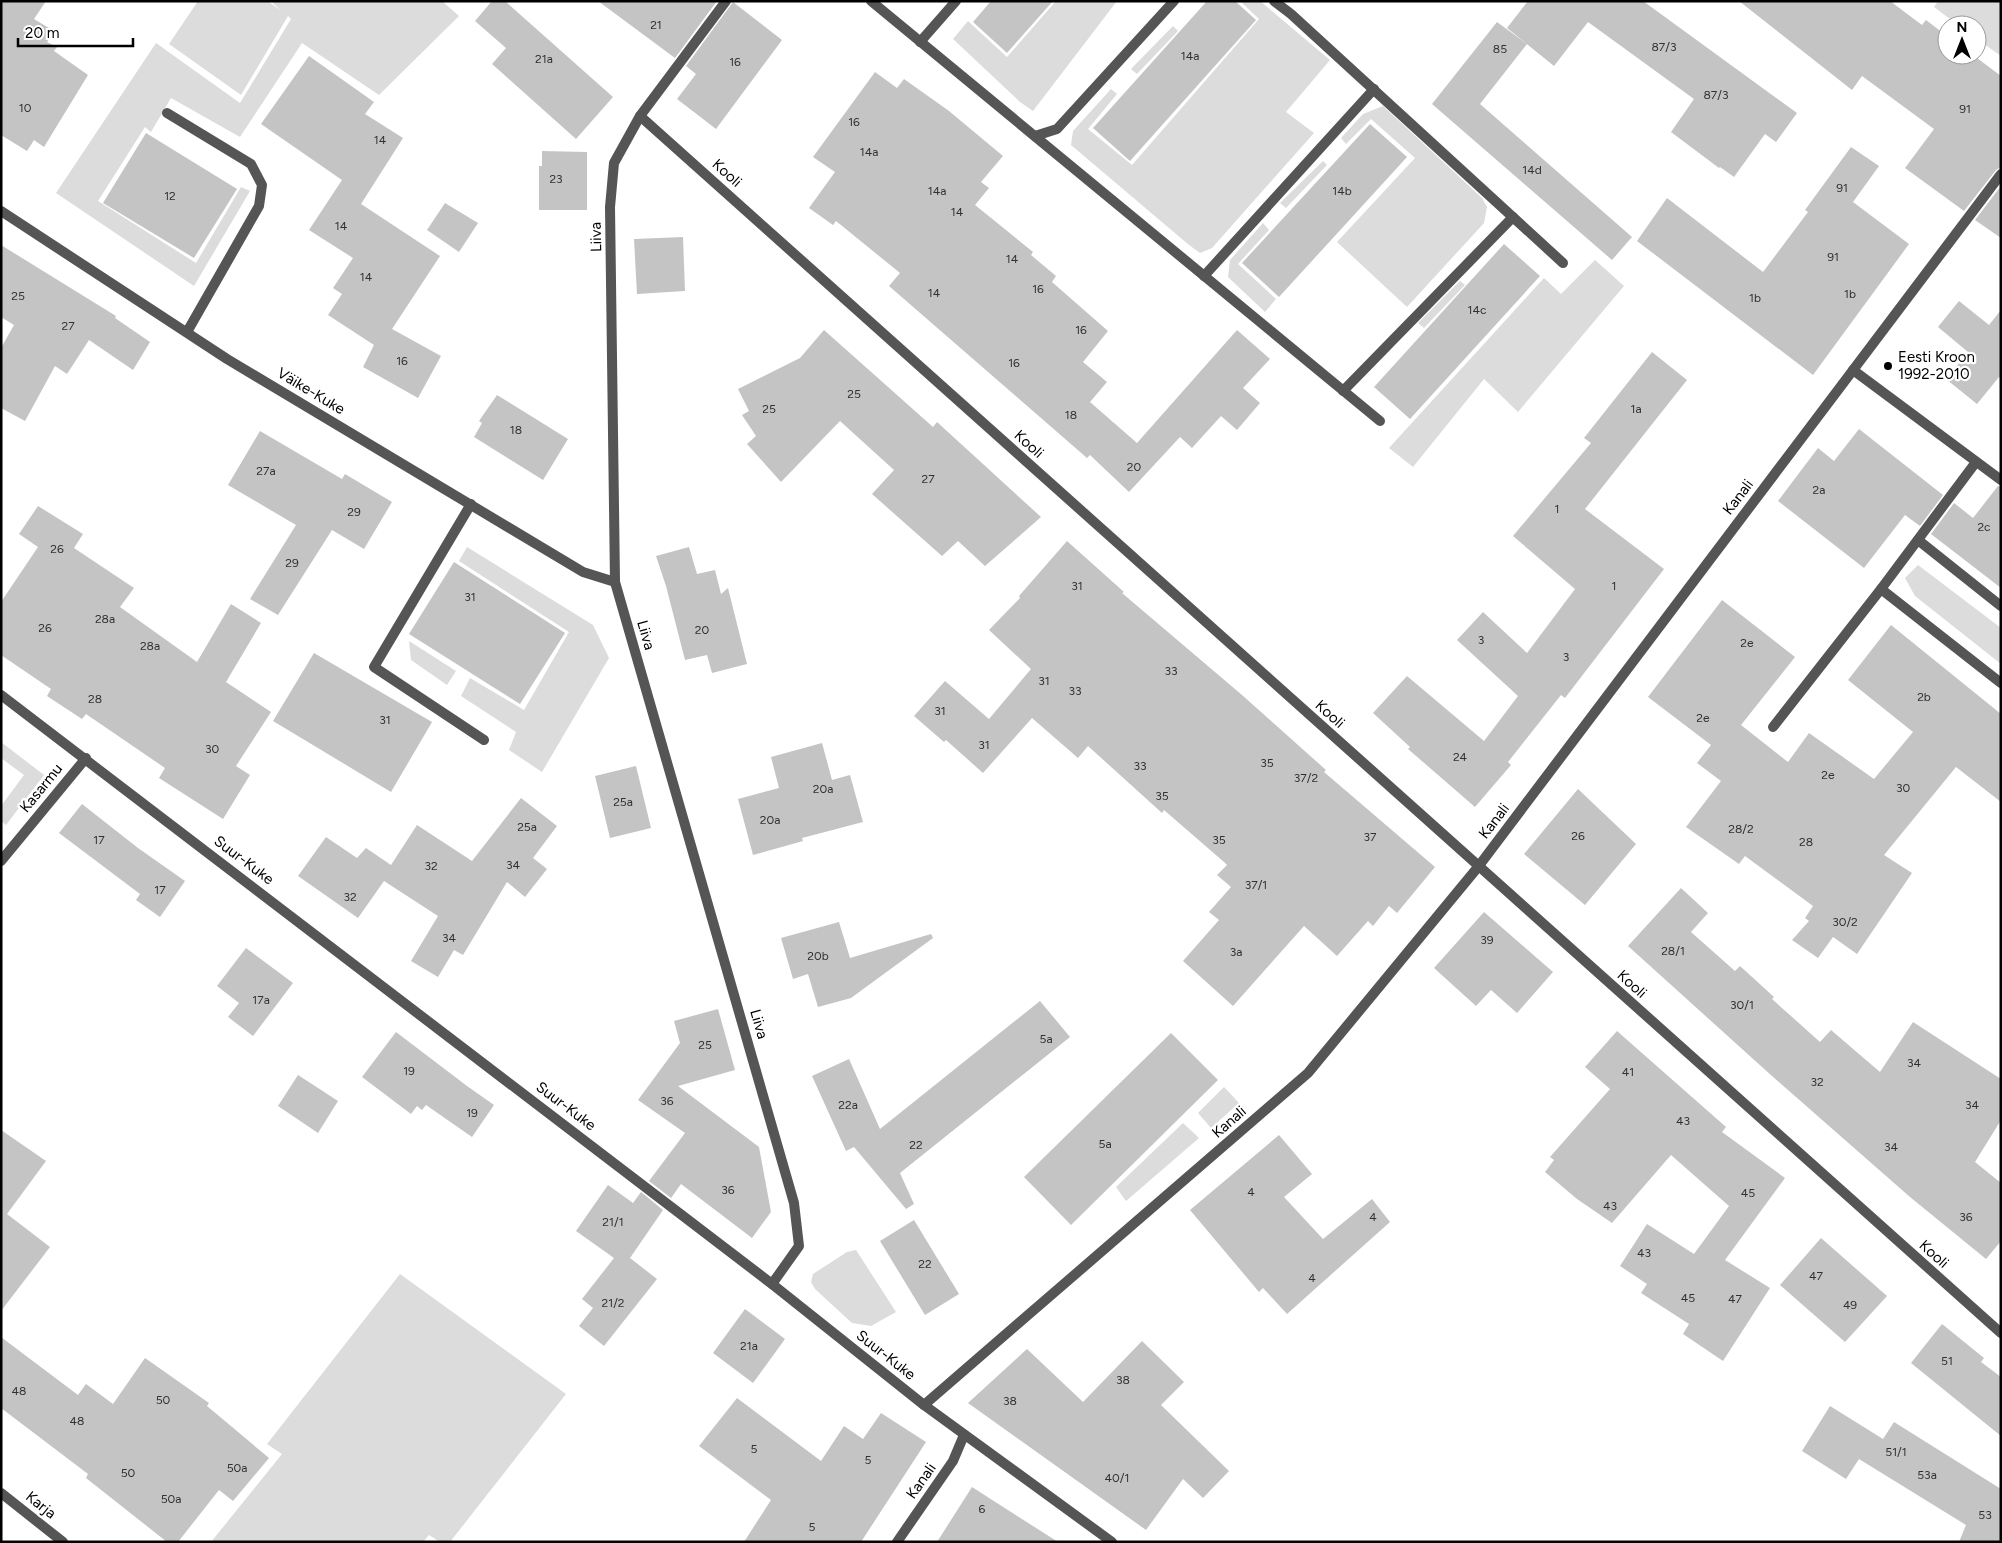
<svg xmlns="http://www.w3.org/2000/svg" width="2002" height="1543" font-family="Figtree,sans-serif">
<rect width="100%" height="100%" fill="#fff"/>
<g fill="#dcdcdc">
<path d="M 198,1 L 268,1 L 281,11 L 271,1 L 442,1 L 459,16 L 379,95 L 302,43 L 240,137 L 171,98 L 151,132 L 145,127 L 98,201 L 196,263 L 241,187 L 250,191 L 194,286 L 56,193 L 156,43 L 240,103 L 291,19 L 288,16 L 241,95 L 169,44 Z"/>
<path d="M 1056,1 L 1117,1 L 1033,111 L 1020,102 L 953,39 L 968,21 L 1007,57 Z"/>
<path d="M 1240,1 L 1260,1 L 1330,60 L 1286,112 L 1314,133 L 1212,248 L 1200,253 L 1189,245 L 1071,145 L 1073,131 L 1111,89 L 1117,94 L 1088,129 L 1132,165 L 1259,19 Z"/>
<path d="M 1938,1 L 2001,1 L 2001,56 L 1977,39 L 1977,25 L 1958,25 L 1934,7 Z"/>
<path d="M 1173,26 L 1178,31 L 1137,74 L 1131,69 Z"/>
<path d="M 1383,106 L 1482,198 L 1487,207 L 1484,223 L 1407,307 L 1337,242 L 1415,158 L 1371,119 L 1346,144 L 1341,138 L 1363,114 Z"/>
<path d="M 1323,161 L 1327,165 L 1286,208 L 1280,203 Z"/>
<path d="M 1263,223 L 1269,230 L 1238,264 L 1276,299 L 1265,312 L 1228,277 L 1230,260 Z"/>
<path d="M 1595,260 L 1624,286 L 1518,412 L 1484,379 L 1413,467 L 1389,448 L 1544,278 L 1561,294 Z"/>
<path d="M 1460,281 L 1465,285 L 1424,328 L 1418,323 Z"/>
<path d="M 467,547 L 593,625 L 609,658 L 542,772 L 509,750 L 516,732 L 461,696 L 470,678 L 524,710 L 569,632 L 459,561 Z"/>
<path d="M 1918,565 L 2001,628 L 2001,664 L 1915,596 L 1905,578 Z"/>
<path d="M 409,641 L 456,671 L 447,685 L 411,660 Z"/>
<path d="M 1,742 L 44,775 L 6,825 L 1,821 L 1,806 L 24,775 L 1,758 Z"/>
<path d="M 1224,1087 L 1239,1103 L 1211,1128 L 1198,1113 Z"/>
<path d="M 1183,1123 L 1199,1138 L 1126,1201 L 1116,1187 Z"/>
<path d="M 856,1250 L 896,1312 L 871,1326 L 852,1323 L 815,1289 L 811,1282 L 813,1274 L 847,1252 Z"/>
<path d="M 400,1274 L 566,1394 L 450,1542 L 440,1542 L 429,1535 L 423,1542 L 211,1542 L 282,1454 L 267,1444 Z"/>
</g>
<g fill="#c4c4c4">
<path d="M 1,1 L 46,1 L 34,19 L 54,31 L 47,42 L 57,47 L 54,51 L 88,75 L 44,147 L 34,140 L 27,151 L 1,135 Z"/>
<path d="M 492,1 L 505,1 L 613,97 L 576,139 L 492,64 L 506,48 L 475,21 Z"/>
<path d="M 598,1 L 717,1 L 675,58 Z"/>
<path d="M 991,1 L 1053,1 L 1007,53 L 973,22 Z"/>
<path d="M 1207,1 L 1235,1 L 1256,20 L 1130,161 L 1093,128 Z"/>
<path d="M 1528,1 L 1643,1 L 1797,113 L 1776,142 L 1765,134 L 1734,177 L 1720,167 L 1719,168 L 1671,132 L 1694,99 L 1588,22 L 1554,66 L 1507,28 Z"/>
<path d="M 1739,1 L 1890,1 L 1922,25 L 1926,20 L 1947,36 L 1947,55 L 1973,55 L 2001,76 L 2001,167 L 1996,170 L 1964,211 L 1905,168 L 1934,129 L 1862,76 L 1852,90 Z"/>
<path d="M 733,2 L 782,40 L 716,129 L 677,99 L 696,74 L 686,66 Z"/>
<path d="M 1497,22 L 1527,44 L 1480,104 L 1632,237 L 1612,260 L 1432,104 Z"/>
<path d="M 309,56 L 374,102 L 365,114 L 403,138 L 361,204 L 440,256 L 392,329 L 441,356 L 418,398 L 363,367 L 374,345 L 328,315 L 342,294 L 333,288 L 353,258 L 309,230 L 342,180 L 261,124 Z"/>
<path d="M 875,72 L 897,88 L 904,79 L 949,111 L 1003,156 L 981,182 L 989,188 L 975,205 L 1033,252 L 1031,255 L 1056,276 L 1052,282 L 1108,331 L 1083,362 L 1107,382 L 1090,402 L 1137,443 L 1237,330 L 1270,359 L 1243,388 L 1260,403 L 1237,430 L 1221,416 L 1192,448 L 1180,437 L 1129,492 L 1090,455 L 1087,458 L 889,286 L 900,273 L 836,221 L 833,225 L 809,208 L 835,172 L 813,157 Z"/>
<path d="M 1370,124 L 1407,157 L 1279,297 L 1242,263 Z"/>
<path d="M 146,133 L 237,189 L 194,258 L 103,203 Z"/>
<path d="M 1851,147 L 1879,166 L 1853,202 L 1909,244 L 1813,375 L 1637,241 L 1667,198 L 1763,272 L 1808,212 L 1805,210 Z"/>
<path d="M 542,151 L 587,152 L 587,210 L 539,210 L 539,166 L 542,166 Z"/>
<path d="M 2001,186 L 2001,238 L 1975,220 Z"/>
<path d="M 445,203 L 478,223 L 459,252 L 427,230 Z"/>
<path d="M 683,237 L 685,291 L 637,294 L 634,239 Z"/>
<path d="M 1504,244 L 1540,276 L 1410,419 L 1374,387 Z"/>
<path d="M 1,245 L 116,316 L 115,318 L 150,342 L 133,370 L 89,340 L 67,374 L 55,366 L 25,421 L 1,408 L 1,348 L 14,325 L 1,317 Z"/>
<path d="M 1959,301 L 1989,325 L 2001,310 L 2001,378 L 1999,377 L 1977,404 L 1946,379 L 1968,352 L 1938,327 Z"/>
<path d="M 824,330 L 933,427 L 937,422 L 1041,517 L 985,566 L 958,541 L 942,556 L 872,494 L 894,470 L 840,421 L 781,482 L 747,444 L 756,436 L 742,415 L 749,411 L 738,389 L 800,358 Z"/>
<path d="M 1652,352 L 1687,380 L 1585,509 L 1664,569 L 1565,698 L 1561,695 L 1508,762 L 1511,765 L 1475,807 L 1408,749 L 1410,747 L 1373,713 L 1407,676 L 1484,741 L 1518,696 L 1457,640 L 1483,612 L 1527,653 L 1575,589 L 1513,536 L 1591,443 L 1584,438 Z"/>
<path d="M 497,395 L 568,439 L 543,480 L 474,437 L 482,423 L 479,421 Z"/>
<path d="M 1859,429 L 1943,495 L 1920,526 L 1905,515 L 1864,568 L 1778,501 L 1818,448 L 1834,461 Z"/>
<path d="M 260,431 L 342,479 L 345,474 L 392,502 L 364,549 L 332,530 L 278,615 L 250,599 L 296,525 L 228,485 Z"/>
<path d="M 1998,486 L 2001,487 L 2001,588 L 1931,534 L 1954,503 L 1973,518 Z"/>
<path d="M 38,506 L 83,534 L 74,548 L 134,588 L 120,607 L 197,662 L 231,604 L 261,623 L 226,682 L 271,712 L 236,766 L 250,775 L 223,819 L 159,778 L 165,768 L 86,714 L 82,719 L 47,696 L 51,689 L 1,655 L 1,602 L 38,547 L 19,534 Z"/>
<path d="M 1067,541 L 1124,592 L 1122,593 L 1242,695 L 1326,770 L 1324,772 L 1435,867 L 1397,913 L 1389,906 L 1373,926 L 1368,921 L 1337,956 L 1304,926 L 1233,1006 L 1183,961 L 1219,920 L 1209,912 L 1231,887 L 1217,875 L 1227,865 L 1224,862 L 1164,810 L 1162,813 L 1088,746 L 1078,758 L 1032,718 L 983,773 L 946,740 L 944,742 L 914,716 L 945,681 L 989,719 L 1031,669 L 989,630 L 1020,598 L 1019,596 Z"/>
<path d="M 689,547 L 697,574 L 715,570 L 721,594 L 728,588 L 747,664 L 712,673 L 707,655 L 685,660 L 666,586 L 656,556 Z"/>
<path d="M 454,562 L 565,633 L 520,704 L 409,634 Z"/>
<path d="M 1722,600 L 1795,657 L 1741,725 L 1788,762 L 1809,733 L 1874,779 L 1913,732 L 1848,680 L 1891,625 L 2001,714 L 2001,802 L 1956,767 L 1884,855 L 1912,873 L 1857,954 L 1833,937 L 1818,958 L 1792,940 L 1809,921 L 1805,918 L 1813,906 L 1745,856 L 1739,864 L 1686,827 L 1721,781 L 1697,763 L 1711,745 L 1648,697 Z"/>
<path d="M 314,653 L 432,722 L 391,792 L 273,721 Z"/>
<path d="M 822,743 L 832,780 L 850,775 L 863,822 L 802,838 L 803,841 L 753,855 L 738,799 L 779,788 L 771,757 Z"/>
<path d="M 636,766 L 651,828 L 610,838 L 595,776 Z"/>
<path d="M 1578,789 L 1636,844 L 1585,905 L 1524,854 Z"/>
<path d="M 521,798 L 557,826 L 533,858 L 547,869 L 525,897 L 507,882 L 463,955 L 454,950 L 438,977 L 411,961 L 438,916 L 384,881 L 358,918 L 298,876 L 326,837 L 357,858 L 366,848 L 391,865 L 417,825 L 472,861 Z"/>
<path d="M 82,804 L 138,848 L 185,881 L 160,917 L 136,900 L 140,894 L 59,833 Z"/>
<path d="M 1681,888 L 1708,913 L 1691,932 L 1735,971 L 1740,966 L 1774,997 L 1772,999 L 1820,1042 L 1831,1030 L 1880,1072 L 1913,1022 L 2001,1079 L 2001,1120 L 1975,1162 L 2001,1183 L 2001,1241 L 1986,1259 L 1910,1197 L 1772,1076 L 1628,946 Z"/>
<path d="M 1484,912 L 1553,972 L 1517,1013 L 1491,990 L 1476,1006 L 1434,968 Z"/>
<path d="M 839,922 L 850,958 L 931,934 L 933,938 L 851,998 L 818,1007 L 808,974 L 793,979 L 781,938 Z"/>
<path d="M 246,948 L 293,983 L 253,1036 L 228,1017 L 239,1003 L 217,986 Z"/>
<path d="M 1040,1001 L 1070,1037 L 900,1173 L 914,1204 L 906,1209 L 854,1147 L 846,1151 L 812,1076 L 849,1059 L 880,1129 Z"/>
<path d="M 718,1009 L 735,1070 L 678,1086 L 759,1147 L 771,1212 L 752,1238 L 681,1184 L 671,1198 L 649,1181 L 685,1133 L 638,1100 L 680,1043 L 674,1021 Z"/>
<path d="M 1617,1031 L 1726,1127 L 1722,1132 L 1785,1178 L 1725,1260 L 1770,1288 L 1723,1361 L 1683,1334 L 1689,1324 L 1641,1293 L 1647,1284 L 1620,1266 L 1647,1224 L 1694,1254 L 1729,1206 L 1671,1155 L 1612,1223 L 1577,1199 L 1545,1172 L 1554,1160 L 1550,1157 L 1610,1089 L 1585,1067 Z"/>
<path d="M 396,1032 L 467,1086 L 494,1105 L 472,1137 L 426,1105 L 422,1110 L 417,1106 L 411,1114 L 362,1077 Z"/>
<path d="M 1171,1033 L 1218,1080 L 1071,1225 L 1024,1177 Z"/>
<path d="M 298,1075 L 338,1101 L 318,1133 L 278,1106 Z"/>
<path d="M 1,1130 L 46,1161 L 7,1214 L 50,1247 L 1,1311 Z"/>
<path d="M 1279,1135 L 1312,1174 L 1284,1197 L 1323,1239 L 1372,1199 L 1390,1222 L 1287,1314 L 1263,1288 L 1259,1292 L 1190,1210 Z"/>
<path d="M 608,1185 L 633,1203 L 641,1192 L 663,1210 L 630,1258 L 657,1279 L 604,1346 L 579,1326 L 593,1308 L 582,1299 L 614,1258 L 576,1231 Z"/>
<path d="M 914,1220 L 959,1294 L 925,1315 L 880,1241 Z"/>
<path d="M 1821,1238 L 1887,1296 L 1845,1342 L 1780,1285 Z"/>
<path d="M 745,1309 L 785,1339 L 753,1383 L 713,1353 Z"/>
<path d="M 1942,1324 L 1984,1358 L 1981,1362 L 2001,1377 L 2001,1436 L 1911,1363 Z"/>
<path d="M 1,1337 L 78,1395 L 86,1384 L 113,1404 L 145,1358 L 209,1403 L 207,1406 L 269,1458 L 233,1501 L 219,1490 L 178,1542 L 167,1542 L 86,1478 L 88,1474 L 1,1408 Z"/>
<path d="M 1142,1341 L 1184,1382 L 1161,1405 L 1229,1471 L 1203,1498 L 1183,1479 L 1146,1530 L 968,1403 L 1027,1349 L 1083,1402 Z"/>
<path d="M 737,1398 L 821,1461 L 844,1426 L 863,1439 L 881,1413 L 926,1442 L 861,1542 L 744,1542 L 771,1500 L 699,1446 Z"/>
<path d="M 1830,1406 L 1883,1439 L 1894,1422 L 2001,1489 L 2001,1542 L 1959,1542 L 1966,1525 L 1859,1459 L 1846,1479 L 1802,1451 Z"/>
<path d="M 972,1487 L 1058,1542 L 937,1542 Z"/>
</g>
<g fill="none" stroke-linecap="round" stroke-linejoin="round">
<g stroke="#555" stroke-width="10">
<path d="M 167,113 L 251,164 L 262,185 L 259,206 L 187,332"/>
<path d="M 471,504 L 374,667 L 484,740"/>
</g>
<g stroke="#555" stroke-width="10">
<path d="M 726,1 L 640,116 L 614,163 L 610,207 L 615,582 L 794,1203 L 799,1246 L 772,1284"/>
<path d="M 871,1 L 1380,421"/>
<path d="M 1274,1 L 1291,14 L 1563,263"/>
<path d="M 920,42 L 956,1"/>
<path d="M 640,116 L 2001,1333"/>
<path d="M 1035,136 L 1057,129 L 1174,1"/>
<path d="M 1,211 L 227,359 L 583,572 L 615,582"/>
<path d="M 1204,276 L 1374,89"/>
<path d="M 1853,370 L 2001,480"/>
<path d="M 1343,391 L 1513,217"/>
<path d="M 1918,540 L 2001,606"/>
<path d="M 1881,589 L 2001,683"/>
<path d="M 1,695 L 772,1284 L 924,1405 L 1112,1542"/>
<path d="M 1773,727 L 1881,589 L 1976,462"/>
<path d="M 1,861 L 86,758"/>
<path d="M 924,1405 L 1308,1073 L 1478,867 L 2001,174"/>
<path d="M 897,1542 L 953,1461 L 964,1435"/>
</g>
<path stroke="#555" stroke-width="10" d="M 1,1493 L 63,1542"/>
</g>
<circle fill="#000" stroke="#fff" stroke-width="2" cx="1888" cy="366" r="5"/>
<g text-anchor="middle" stroke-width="4.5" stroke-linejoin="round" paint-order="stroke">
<g font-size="12" fill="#313131">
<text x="656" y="29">21</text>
<text x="1664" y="51">87/3</text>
<text x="1500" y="53">85</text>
<text x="1190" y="60">14a</text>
<text x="544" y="63">21a</text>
<text x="735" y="66">16</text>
<text x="1716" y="99">87/3</text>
<text x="25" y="112">10</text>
<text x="1965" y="113">91</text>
<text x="854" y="126">16</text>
<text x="380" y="144">14</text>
<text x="869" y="156">14a</text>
<text x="1532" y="174">14d</text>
<text x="556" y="183">23</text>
<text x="1842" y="192">91</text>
<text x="937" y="195">14a</text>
<text x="1342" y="195">14b</text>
<text x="170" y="200">12</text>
<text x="957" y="216">14</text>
<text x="341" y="230">14</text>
<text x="1833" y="261">91</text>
<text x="1012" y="263">14</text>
<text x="366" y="281">14</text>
<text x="1038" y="293">16</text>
<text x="934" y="297">14</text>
<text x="1850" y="298">1b</text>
<text x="18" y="300">25</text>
<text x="1755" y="302">1b</text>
<text x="1477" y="314">14c</text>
<text x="68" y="330">27</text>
<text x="1081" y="334">16</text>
<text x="402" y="365">16</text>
<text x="1014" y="367">16</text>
<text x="854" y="398">25</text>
<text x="769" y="413">25</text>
<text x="1636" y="413">1a</text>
<text x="1071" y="419">18</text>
<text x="516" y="434">18</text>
<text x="1134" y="471">20</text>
<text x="266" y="475">27a</text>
<text x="928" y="483">27</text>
<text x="1819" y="494">2a</text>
<text x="1557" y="513">1</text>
<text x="354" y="516">29</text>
<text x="1984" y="531">2c</text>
<text x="57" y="553">26</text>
<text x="292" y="567">29</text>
<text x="1077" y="590">31</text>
<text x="1614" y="590">1</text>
<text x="470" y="601">31</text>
<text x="105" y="623">28a</text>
<text x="45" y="632">26</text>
<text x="702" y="634">20</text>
<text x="1481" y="644">3</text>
<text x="1747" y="647">2e</text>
<text x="150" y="650">28a</text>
<text x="1566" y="661">3</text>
<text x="1171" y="675">33</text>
<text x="1044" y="685">31</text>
<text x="1075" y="695">33</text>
<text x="1924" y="701">2b</text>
<text x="95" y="703">28</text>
<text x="940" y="715">31</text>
<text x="1703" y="722">2e</text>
<text x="385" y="724">31</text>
<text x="984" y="749">31</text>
<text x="212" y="753">30</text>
<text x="1460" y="761">24</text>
<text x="1267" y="767">35</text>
<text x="1140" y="770">33</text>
<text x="1828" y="779">2e</text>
<text x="1306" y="782">37/2</text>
<text x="1903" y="792">30</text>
<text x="823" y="793">20a</text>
<text x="1162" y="800">35</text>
<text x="623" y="806">25a</text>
<text x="770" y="824">20a</text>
<text x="527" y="831">25a</text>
<text x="1741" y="833">28/2</text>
<text x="1578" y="840">26</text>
<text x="1370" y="841">37</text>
<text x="99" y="844">17</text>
<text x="1219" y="844">35</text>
<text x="1806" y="846">28</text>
<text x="513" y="869">34</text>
<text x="431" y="870">32</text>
<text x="1256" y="889">37/1</text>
<text x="160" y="894">17</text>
<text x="350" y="901">32</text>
<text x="1845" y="926">30/2</text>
<text x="449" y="942">34</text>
<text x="1487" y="944">39</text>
<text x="1673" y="955">28/1</text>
<text x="1236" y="956">3a</text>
<text x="818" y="960">20b</text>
<text x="261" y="1004">17a</text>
<text x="1742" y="1009">30/1</text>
<text x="1046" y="1043">5a</text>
<text x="705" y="1049">25</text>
<text x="1914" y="1067">34</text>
<text x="409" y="1075">19</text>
<text x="1628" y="1076">41</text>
<text x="1817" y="1086">32</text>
<text x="667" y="1105">36</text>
<text x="848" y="1109">22a</text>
<text x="1972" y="1109">34</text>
<text x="472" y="1117">19</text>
<text x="1683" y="1125">43</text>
<text x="1105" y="1148">5a</text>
<text x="916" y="1149">22</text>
<text x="1891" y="1151">34</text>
<text x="728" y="1194">36</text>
<text x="1251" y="1196">4</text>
<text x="1748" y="1197">45</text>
<text x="1610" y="1210">43</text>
<text x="1373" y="1221">4</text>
<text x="1966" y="1221">36</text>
<text x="613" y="1226">21/1</text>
<text x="1644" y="1257">43</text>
<text x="925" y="1268">22</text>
<text x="1816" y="1280">47</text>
<text x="1312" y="1282">4</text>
<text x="1688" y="1302">45</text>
<text x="1735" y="1303">47</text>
<text x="613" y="1307">21/2</text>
<text x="1850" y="1309">49</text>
<text x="749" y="1350">21a</text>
<text x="1947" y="1365">51</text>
<text x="1123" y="1384">38</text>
<text x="19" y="1395">48</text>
<text x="163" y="1404">50</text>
<text x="1010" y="1405">38</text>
<text x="77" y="1425">48</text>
<text x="754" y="1453">5</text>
<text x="1896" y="1456">51/1</text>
<text x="868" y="1464">5</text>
<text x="237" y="1472">50a</text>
<text x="128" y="1477">50</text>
<text x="1927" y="1479">53a</text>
<text x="1117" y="1482">40/1</text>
<text x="171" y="1503">50a</text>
<text x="982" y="1513">6</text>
<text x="1985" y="1519">53</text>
<text x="812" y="1531">5</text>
</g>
<g font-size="15" fill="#000" stroke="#fff">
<text transform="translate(727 173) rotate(42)" y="5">Kooli</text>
<text transform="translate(596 237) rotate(-91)" y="5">Liiva</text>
<text transform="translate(311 391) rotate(31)" y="5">Väike-Kuke</text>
<text transform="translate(1029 444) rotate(42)" y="5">Kooli</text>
<text transform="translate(1738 497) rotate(-53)" y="5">Kanali</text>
<text transform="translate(646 635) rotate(74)" y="5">Liiva</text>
<text transform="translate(1330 714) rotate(42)" y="5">Kooli</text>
<text transform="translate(41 788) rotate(-51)" y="5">Kasarmu</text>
<text transform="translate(1494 821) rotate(-53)" y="5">Kanali</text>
<text transform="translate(244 860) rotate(37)" y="5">Suur-Kuke</text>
<text transform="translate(1632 984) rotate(42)" y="5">Kooli</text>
<text transform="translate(759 1024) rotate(74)" y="5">Liiva</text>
<text transform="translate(566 1106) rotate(37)" y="5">Suur-Kuke</text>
<text transform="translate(1229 1122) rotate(-41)" y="5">Kanali</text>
<text transform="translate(1934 1254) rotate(42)" y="5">Kooli</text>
<text transform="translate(886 1355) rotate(38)" y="5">Suur-Kuke</text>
<text transform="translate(921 1481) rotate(-55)" y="5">Kanali</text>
<text transform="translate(41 1505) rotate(39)" y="5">Karja</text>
</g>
<g font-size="15" fill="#000" stroke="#fff" text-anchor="start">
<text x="1898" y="362">Eesti Kroon<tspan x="1898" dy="17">1992-2010</tspan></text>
</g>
</g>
<rect width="2002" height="1543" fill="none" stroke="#000000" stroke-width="5"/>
<g transform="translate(1962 40)"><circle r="24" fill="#ffffff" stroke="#999999"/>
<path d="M0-4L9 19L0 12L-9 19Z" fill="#000000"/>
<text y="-8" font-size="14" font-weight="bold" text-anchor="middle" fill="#000000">N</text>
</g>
<path d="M18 38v8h115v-8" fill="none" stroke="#000000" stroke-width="2.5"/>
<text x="25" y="38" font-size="15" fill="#000000" stroke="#ffffff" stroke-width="4" paint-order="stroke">20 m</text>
</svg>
